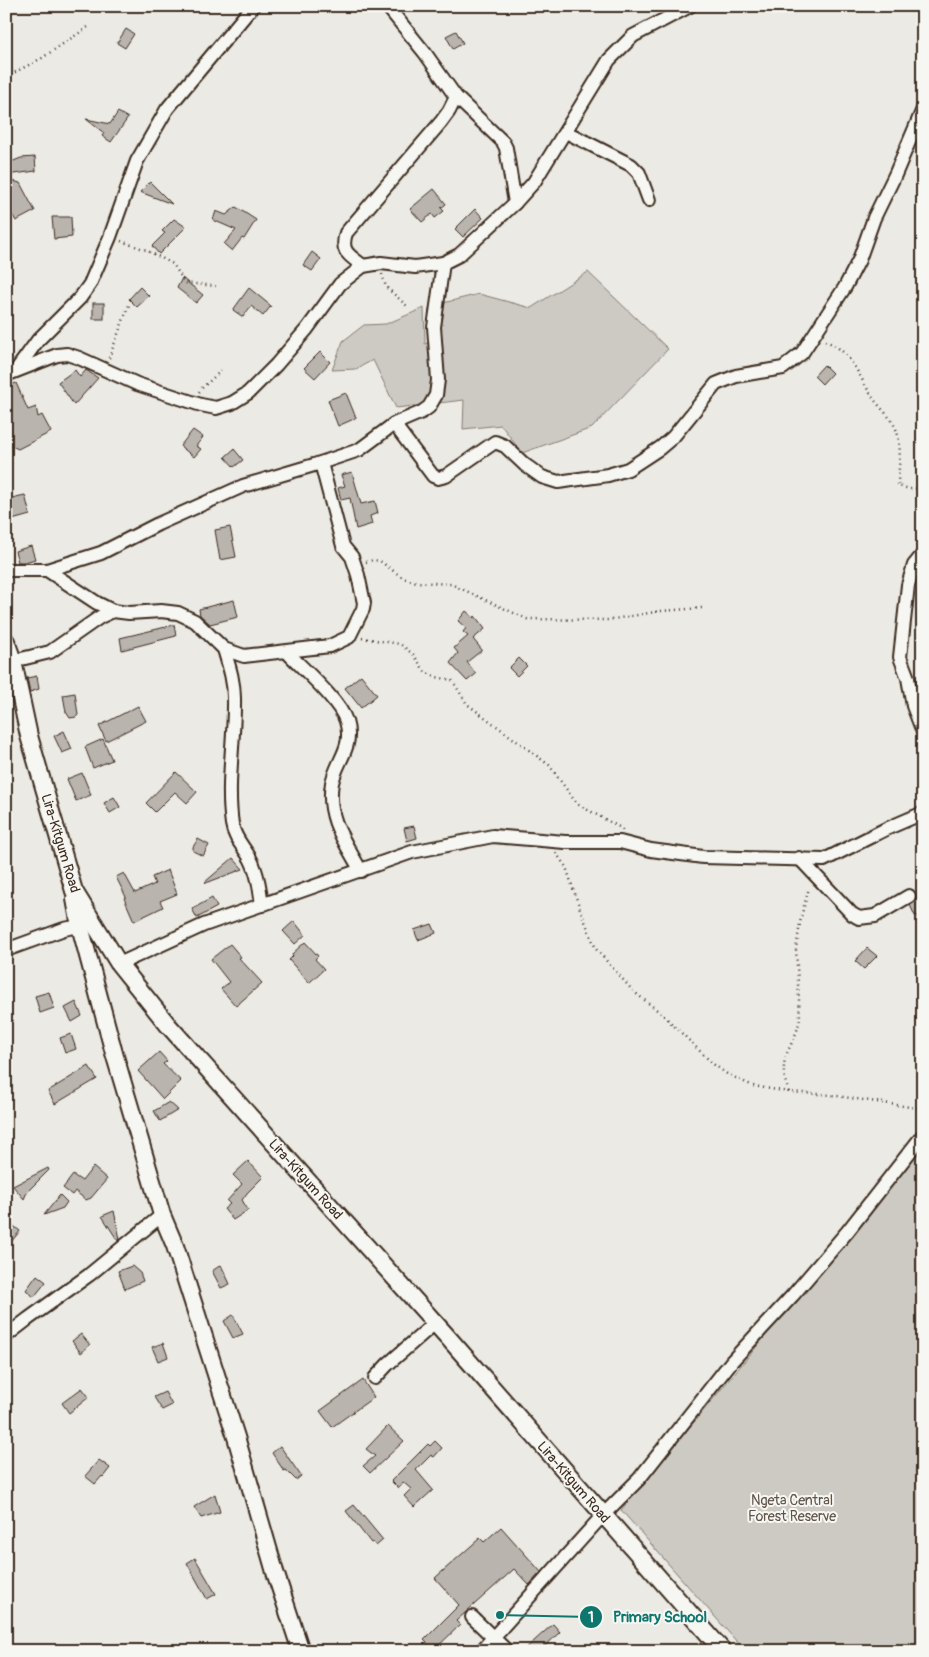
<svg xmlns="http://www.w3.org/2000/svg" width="929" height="1657" font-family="Pangolin,sans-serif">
<rect width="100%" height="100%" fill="#ebeae5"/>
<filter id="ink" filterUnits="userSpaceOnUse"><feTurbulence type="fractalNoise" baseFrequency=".02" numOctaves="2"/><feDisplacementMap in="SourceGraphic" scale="10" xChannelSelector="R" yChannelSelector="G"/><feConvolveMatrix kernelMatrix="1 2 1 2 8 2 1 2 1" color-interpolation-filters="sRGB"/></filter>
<g filter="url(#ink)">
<g fill="#cdcac4" stroke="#847a71">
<path d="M 588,272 L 668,349 L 592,428 L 522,453 L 501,425 L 463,429 L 464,400 L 396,408 L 373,360 L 356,369 L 332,370 L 343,341 L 364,325 L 386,324 L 424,308 L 425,344 L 439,339 L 439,304 L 479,294 L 531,308 Z"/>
<path d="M 923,1146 L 923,1651 L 745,1651 L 621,1510 Z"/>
</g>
<g fill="#bab4ae" stroke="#3b2a1e">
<path d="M 126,29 L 134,34 L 125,48 L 117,43 Z"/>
<path d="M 456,31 L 463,43 L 453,49 L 446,36 Z"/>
<path d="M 118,112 L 128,118 L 111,142 L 102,136 L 104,133 L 86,119 L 110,124 Z"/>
<path d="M 35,157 L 36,171 L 6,175 L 6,164 L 21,158 Z"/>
<path d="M 6,179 L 20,183 L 35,211 L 16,221 L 6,204 Z"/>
<path d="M 150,182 L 172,204 L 140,192 Z"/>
<path d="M 434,189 L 446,204 L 441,208 L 444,211 L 435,218 L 432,214 L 422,222 L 410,209 Z"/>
<path d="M 236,207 L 256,220 L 244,239 L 242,238 L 232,251 L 224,244 L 236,230 L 213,220 L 216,211 L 226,215 Z"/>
<path d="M 475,209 L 483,218 L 463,237 L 455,229 Z"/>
<path d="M 52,217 L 71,217 L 72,237 L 54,239 Z"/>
<path d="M 174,219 L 186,227 L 159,254 L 152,246 L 165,233 L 162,231 Z"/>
<path d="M 312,252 L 321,259 L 312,271 L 303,265 Z"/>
<path d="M 182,278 L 203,295 L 196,303 L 177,288 Z"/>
<path d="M 140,287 L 149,296 L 137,307 L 129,299 Z"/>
<path d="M 249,288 L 271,306 L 263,316 L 251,306 L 243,317 L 233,310 Z"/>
<rect x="93" y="303" width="11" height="16"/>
<path d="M 320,352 L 330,362 L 315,378 L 304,368 Z"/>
<path d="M 824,365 L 832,373 L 822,384 L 814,376 Z"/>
<path d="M 75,370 L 80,377 L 86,370 L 98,378 L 74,405 L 58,382 Z"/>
<path d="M 16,383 L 28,410 L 36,407 L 38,417 L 42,415 L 51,432 L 18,449 L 6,443 L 6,387 Z"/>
<path d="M 346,393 L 356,418 L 338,426 L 328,400 Z"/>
<path d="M 193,430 L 203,437 L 196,446 L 201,449 L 194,457 L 180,446 Z"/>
<path d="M 234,449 L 243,460 L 234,467 L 225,457 Z"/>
<path d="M 352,472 L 361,504 L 375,501 L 378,513 L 370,516 L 372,524 L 356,529 L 350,498 L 341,500 L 338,488 L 345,486 L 341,475 Z"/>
<path d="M 25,495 L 30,515 L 12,520 L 7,499 Z"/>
<path d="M 230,527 L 236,557 L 220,560 L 215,530 Z"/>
<path d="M 31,546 L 35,559 L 25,562 L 18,562 L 15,551 Z"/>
<path d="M 234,600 L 238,617 L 210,624 L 200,615 L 199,609 Z"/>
<path d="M 466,611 L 474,618 L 475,616 L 485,629 L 473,639 L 482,650 L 467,662 L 476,674 L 467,681 L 450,663 L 458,653 L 454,648 L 468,636 L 463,632 L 466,628 L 458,621 Z"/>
<path d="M 174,625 L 176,636 L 122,650 L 120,638 Z"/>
<path d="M 519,658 L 527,666 L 517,676 L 509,668 Z"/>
<path d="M 361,675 L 377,695 L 361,708 L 345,688 Z"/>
<path d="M 37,676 L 39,689 L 30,692 L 27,678 Z"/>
<path d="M 75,693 L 78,715 L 76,717 L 70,718 L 66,712 L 63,695 Z"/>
<path d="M 138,706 L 146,721 L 106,741 L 99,726 Z"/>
<path d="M 64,731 L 72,749 L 62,753 L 54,736 Z"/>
<path d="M 103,739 L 112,760 L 93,768 L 85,747 Z"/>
<path d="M 176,772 L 197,792 L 187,803 L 175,792 L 155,812 L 146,803 Z"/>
<path d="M 82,773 L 91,795 L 76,801 L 67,779 Z"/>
<path d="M 114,797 L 120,807 L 110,813 L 104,803 Z"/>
<path d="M 414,826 L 417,838 L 407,841 L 404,828 Z"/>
<path d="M 198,839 L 209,845 L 203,856 L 193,851 L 193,847 Z"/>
<path d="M 233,858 L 243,869 L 206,883 L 205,882 Z"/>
<path d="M 168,870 L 177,894 L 160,901 L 163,907 L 134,921 L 124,898 L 126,897 L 116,877 L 124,873 L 135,893 L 155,884 L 152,877 Z"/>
<path d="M 923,896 L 923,929 L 922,929 L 917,915 L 915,916 L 910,905 L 916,899 Z"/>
<path d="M 212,898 L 217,907 L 197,918 L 192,909 Z"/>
<path d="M 294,921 L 305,935 L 295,944 L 283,931 Z"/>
<path d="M 432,924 L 436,933 L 418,940 L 414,930 Z"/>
<path d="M 305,942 L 318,956 L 315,959 L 324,969 L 309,983 L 289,960 L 293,956 L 292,954 Z"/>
<path d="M 230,944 L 241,957 L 239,958 L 262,983 L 236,1006 L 221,989 L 229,982 L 211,959 Z"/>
<path d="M 867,948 L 877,956 L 864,969 L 855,961 Z"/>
<path d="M 49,992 L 54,1008 L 40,1013 L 35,996 Z"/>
<path d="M 76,1002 L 82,1016 L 72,1022 L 65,1008 Z"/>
<path d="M 71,1034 L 76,1049 L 65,1053 L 60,1038 Z"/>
<path d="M 159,1052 L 167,1061 L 163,1064 L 181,1081 L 163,1099 L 138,1071 Z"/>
<path d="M 89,1066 L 97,1079 L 55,1104 L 48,1091 Z"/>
<path d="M 169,1102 L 178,1110 L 160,1121 L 154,1111 Z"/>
<path d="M 248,1161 L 263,1177 L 247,1193 L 242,1200 L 248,1210 L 233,1220 L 224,1209 L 230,1204 L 227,1201 L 242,1184 L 233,1175 Z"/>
<path d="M 93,1167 L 107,1179 L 91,1198 L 86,1200 L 75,1191 L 72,1195 L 63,1188 L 73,1175 L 82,1181 Z"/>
<path d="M 48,1168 L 49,1170 L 27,1192 L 24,1199 L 13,1186 Z"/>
<path d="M 60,1195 L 67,1202 L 63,1208 L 44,1215 Z"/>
<path d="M 114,1211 L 120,1239 L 118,1241 L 102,1216 Z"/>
<path d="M 11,1224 L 20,1231 L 6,1248 L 6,1230 Z"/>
<path d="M 221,1265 L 230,1284 L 221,1288 L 212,1271 Z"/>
<path d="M 132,1266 L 140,1273 L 143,1281 L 125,1289 L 118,1271 Z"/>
<path d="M 37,1275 L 46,1282 L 34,1297 L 26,1290 Z"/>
<path d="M 233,1315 L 243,1334 L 233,1338 L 224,1321 Z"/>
<path d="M 81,1334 L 90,1345 L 81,1353 L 72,1341 Z"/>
<path d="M 163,1343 L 168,1357 L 158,1361 L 152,1347 Z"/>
<path d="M 363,1380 L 374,1397 L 332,1427 L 320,1411 Z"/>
<path d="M 82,1388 L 89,1397 L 69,1413 L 62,1403 Z"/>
<path d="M 165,1392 L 172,1405 L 162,1410 L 154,1397 Z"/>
<path d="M 388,1426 L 404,1441 L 370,1473 L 363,1466 L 375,1456 L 366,1449 Z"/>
<path d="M 435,1441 L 442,1448 L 434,1457 L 431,1455 L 416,1470 L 433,1490 L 414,1507 L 404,1496 L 411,1489 L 403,1482 L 398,1488 L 391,1481 L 428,1444 L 430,1446 Z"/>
<path d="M 280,1446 L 301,1476 L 296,1480 L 286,1470 L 284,1471 L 272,1453 Z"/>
<path d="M 99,1460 L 110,1468 L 103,1477 L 102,1476 L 95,1484 L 85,1476 Z"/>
<path d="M 215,1494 L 220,1512 L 201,1518 L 194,1507 Z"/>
<path d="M 354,1505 L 383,1540 L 376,1546 L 373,1542 L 371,1543 L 346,1511 Z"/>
<path d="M 501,1527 L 541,1572 L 529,1585 L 514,1569 L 456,1621 L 460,1625 L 434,1650 L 424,1640 L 459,1605 L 435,1578 L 480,1538 L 484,1542 Z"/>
<path d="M 195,1558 L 216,1594 L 207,1599 L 187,1563 Z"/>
<path d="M 553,1624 L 560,1632 L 540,1651 L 523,1651 Z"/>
</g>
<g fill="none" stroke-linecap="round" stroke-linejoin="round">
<defs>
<g id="minor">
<path d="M 456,97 L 503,142 L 506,148 L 515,203"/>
<path d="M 566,132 L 631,165 L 639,173 L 649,200"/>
<path d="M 363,266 C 349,255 340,252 346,233 L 441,122 L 449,111 L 456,97 L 425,53 L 387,6"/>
<path d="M 17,369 L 38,340 L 80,298 L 90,284 L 110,237 L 137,161 L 167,109 L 253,6"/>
<path d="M 6,375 L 57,355 L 67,354 L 79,358 L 137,384 L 201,405 L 216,408 L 232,403 L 248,393 L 276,365 L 307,329 L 340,284 L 363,266 L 381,263 L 415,267 L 443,263 L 459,255 L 515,203 L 534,182 L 609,60 L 633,36 L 690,6"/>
<path d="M 394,424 L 433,476 L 438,478 L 446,476 L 495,442 L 505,446 L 525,465 L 542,477 L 558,482 L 608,475 L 628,469 L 660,448 L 673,437 L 716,384 L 736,376 L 783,368 L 802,353 L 845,287 L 859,260 L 874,218 L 895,175 L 923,109"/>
<path d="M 923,554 L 914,565 L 908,585 L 900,657 L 908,678 L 913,706 L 923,732"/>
<path d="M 6,570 L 47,570 L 101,553 L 158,524 L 243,486 L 314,465 L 359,450 L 394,424 L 422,412 L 429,407 L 436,395 L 438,380 L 434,327 L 443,263"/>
<path d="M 47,570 L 97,603 L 113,611 L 129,613 L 161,611 L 178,613 L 195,621 L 224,649 L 244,656 L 330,646 L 349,637 L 363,609 L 364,603 L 358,575 L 352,557 L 343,546 L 321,463"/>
<path d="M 224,649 C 229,666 234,681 234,698 C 235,739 226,782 232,824 C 234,839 245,848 251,860 C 258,874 260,890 262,905"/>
<path d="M 287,652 C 303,669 339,700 346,721 C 354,748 337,759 332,783 C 326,818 345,842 361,871"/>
<path d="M 13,661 L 50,652 L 100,617 L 113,611"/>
<path d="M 799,858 L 852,914 L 859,918 L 875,916 L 909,896"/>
<path d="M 6,950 L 64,929 L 80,926"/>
<path d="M 119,964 L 204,925 L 412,852 L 493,836 L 565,842 L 620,842 L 651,850 L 703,857 L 824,860 L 886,829 L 923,813"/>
<path d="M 6,1336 L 28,1319 L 89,1275 L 162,1215"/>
<path d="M 375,1378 L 388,1364 L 435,1323"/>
<path d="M 472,1617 L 507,1651"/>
<path d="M 481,1651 L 603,1515 L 639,1479 L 732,1361 L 793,1295 L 847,1232 L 923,1135"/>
</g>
<g id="major">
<path d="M 6,641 L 13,661 L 29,736 L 74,891 L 119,964 L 168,1025 L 445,1334 L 723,1651"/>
<path d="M 75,899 L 80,926 L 114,1053 L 162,1215 L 175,1246 L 236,1437 L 275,1572 L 301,1651"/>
</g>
</defs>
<use href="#minor" stroke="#3b2a1e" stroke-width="16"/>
<use href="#major" stroke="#3b2a1e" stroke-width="20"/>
<g stroke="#3b2a1e" stroke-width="2.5" stroke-dasharray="1 4" stroke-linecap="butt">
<path d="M 914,6 L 919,24 L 923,28"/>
<path d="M 6,77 L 42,58 L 88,27"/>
<path d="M 121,241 L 146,250 L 173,264 L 185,283 L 216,286"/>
<path d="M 382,274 L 386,287 L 407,306"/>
<path d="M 825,341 C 851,350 859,377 873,398 C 880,408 891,417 896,429 C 903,447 898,468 898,486 L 910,489 L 923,488"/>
<path d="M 109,358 L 129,305"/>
<path d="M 199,392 L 202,388 L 224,368"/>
<path d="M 366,562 L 373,560 L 380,561 L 403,578 L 416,582 L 451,584 L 527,619 L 608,620 L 661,611 L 702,608"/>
<path d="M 362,638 L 400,644 L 414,655 L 425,672 L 436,677 L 452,680 L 467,704 L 549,765 L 577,804 L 621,828 L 623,831"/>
<path d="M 556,853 L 566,867 L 580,909 L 596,949 L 633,991 L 662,1014 L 713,1064 L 727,1074 L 753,1086 L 789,1092 L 831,1095 L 923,1109"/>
<path d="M 789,1092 C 774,1054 796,1049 800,1017 L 796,949 L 801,917 L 809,888"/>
</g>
<use href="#minor" stroke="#f6f6f2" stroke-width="12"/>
<use href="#major" stroke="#f6f6f2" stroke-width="16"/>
</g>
</g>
<g text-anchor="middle" stroke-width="4" stroke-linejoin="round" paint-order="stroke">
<g font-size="14" fill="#3b2a1e" stroke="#f6f6f2">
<text transform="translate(61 843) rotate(73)" y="5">Lira-Kitgum Road</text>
<text transform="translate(306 1179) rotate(48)" y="5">Lira-Kitgum Road</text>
<text transform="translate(574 1482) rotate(49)" y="5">Lira-Kitgum Road</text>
</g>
<g font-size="14" fill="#605248" stroke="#f6f6f2">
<text x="792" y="1505">Ngeta Central<tspan x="792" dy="16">Forest Reserve</tspan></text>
</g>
</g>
<path fill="none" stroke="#0f766e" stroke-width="2" d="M500 1615L591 1617"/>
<g fill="#0f766e" stroke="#f6f6f2" stroke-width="2">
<circle cx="500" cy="1615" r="5"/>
<circle cx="591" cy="1617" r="12"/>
</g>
<g font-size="15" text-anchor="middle" font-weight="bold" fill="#fff">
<text x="591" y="1622">1</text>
</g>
<g font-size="15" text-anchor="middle" font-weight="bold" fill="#0f766e" stroke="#f6f6f2" stroke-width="4" stroke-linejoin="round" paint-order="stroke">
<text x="660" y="1622">Primary School</text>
</g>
<rect width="929" height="1657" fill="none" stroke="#f6f6f2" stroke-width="25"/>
<rect x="12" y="12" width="904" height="1632" fill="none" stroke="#3b2a1e" stroke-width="2" filter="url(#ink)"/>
</svg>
